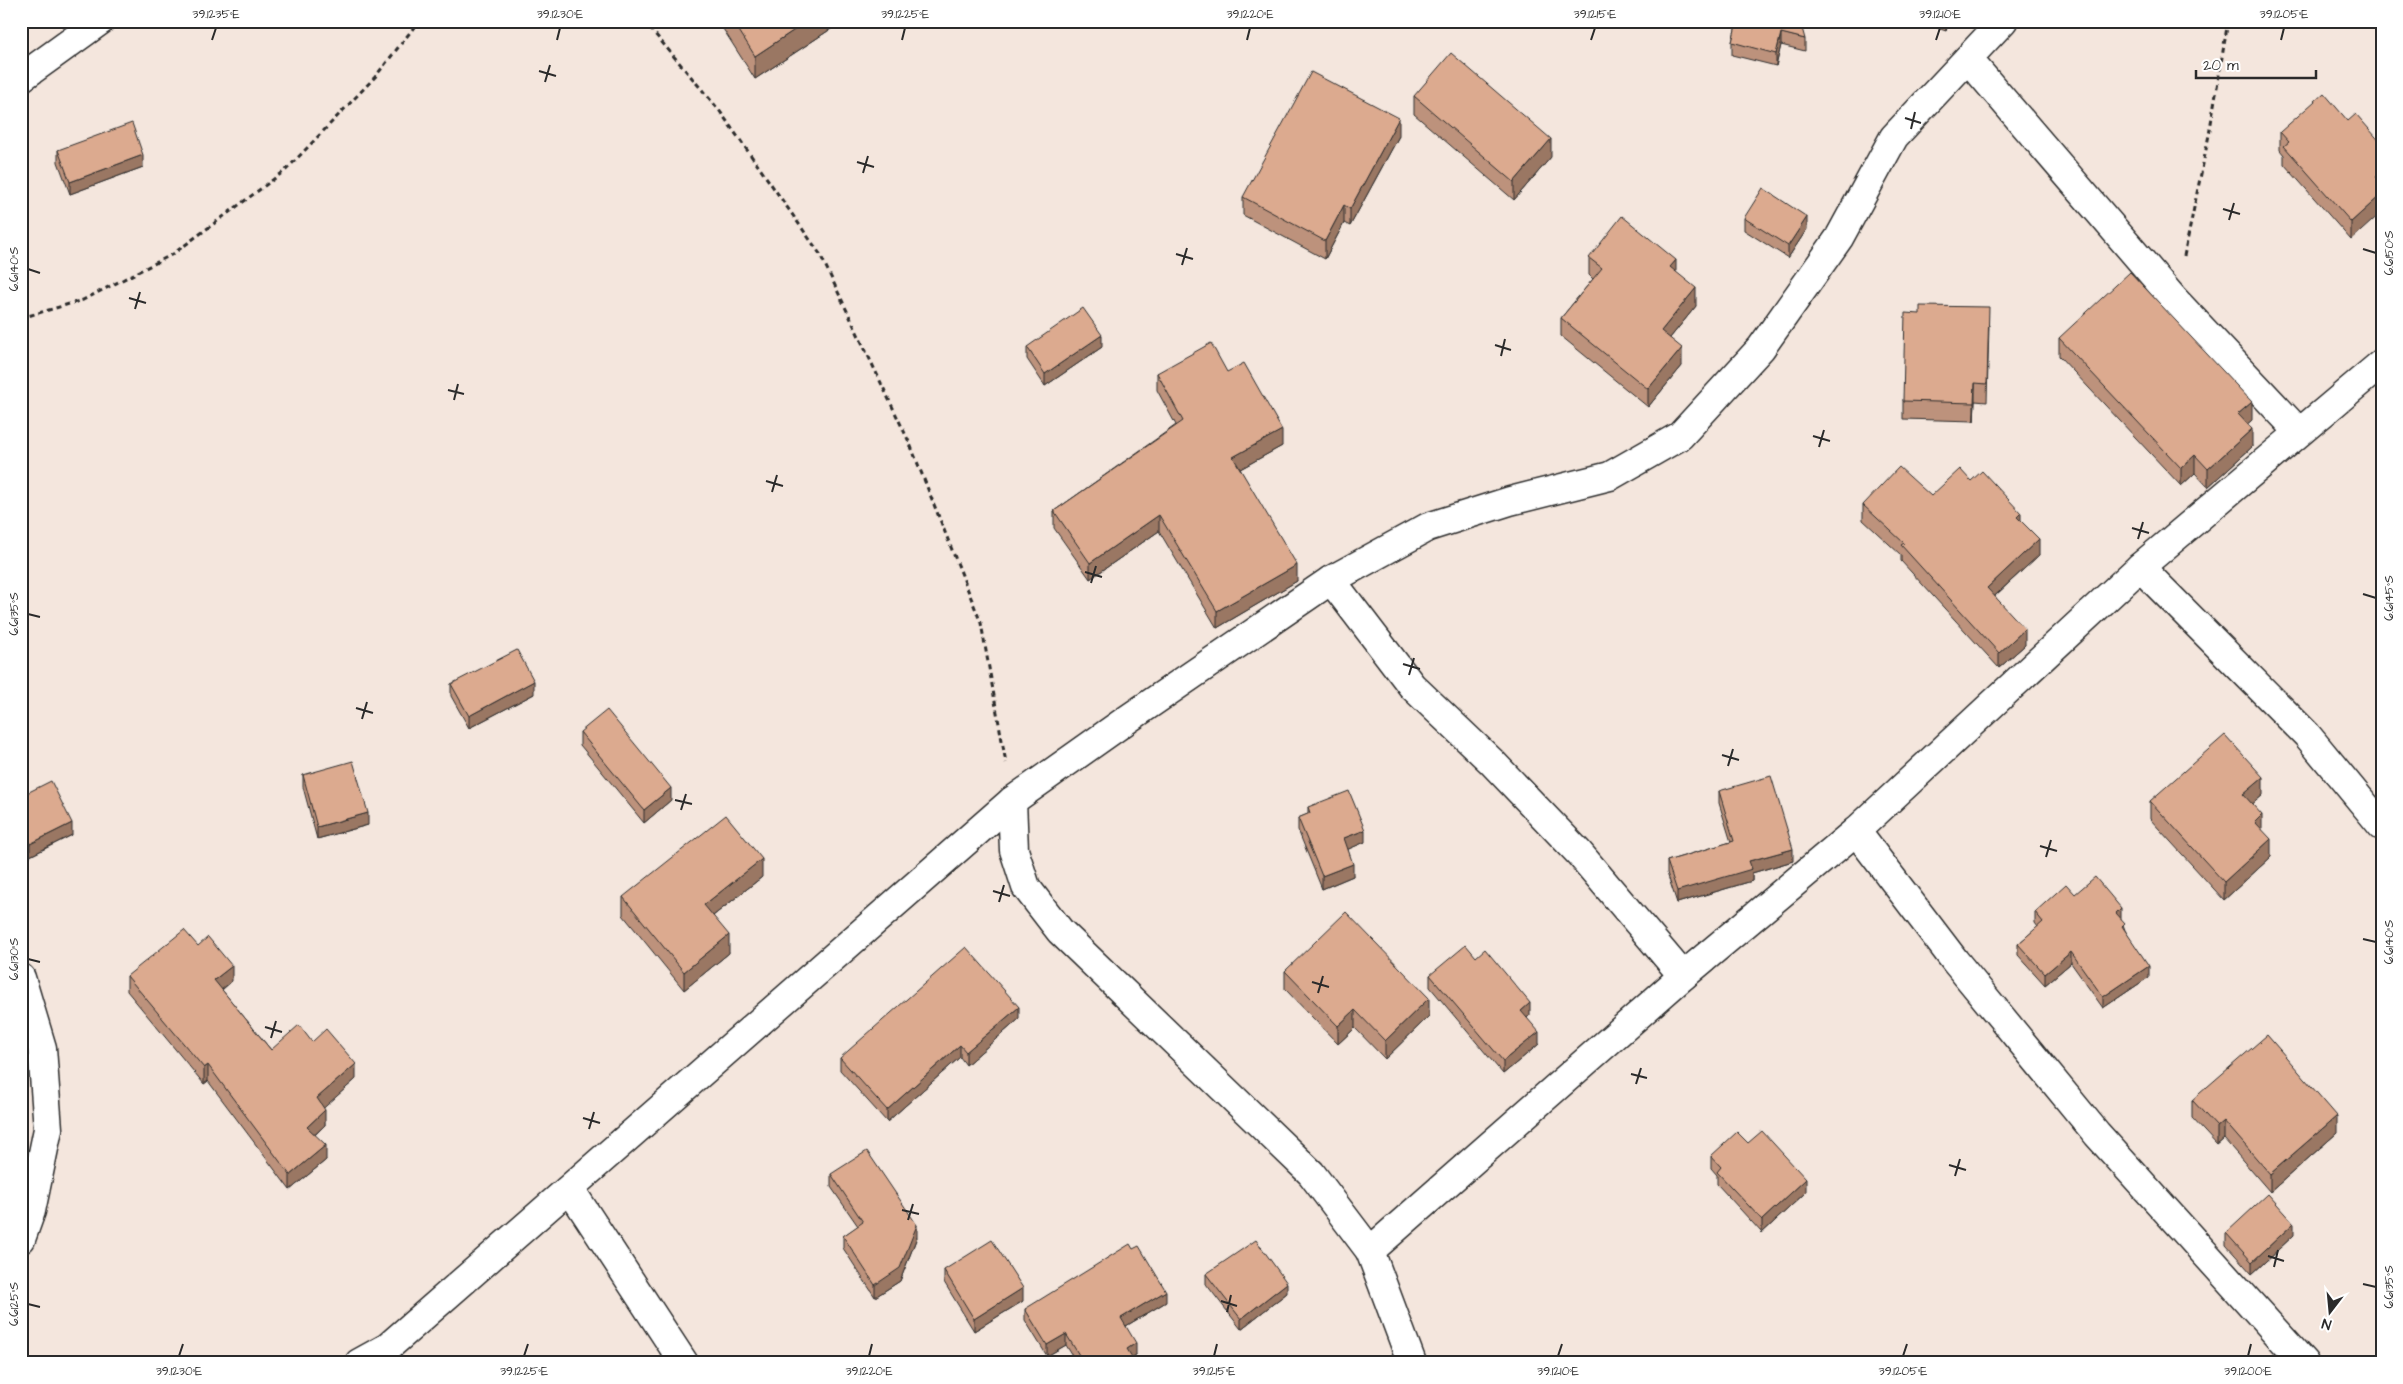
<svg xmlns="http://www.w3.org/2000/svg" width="2403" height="1384" font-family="'Architects Daughter',sans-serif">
<rect width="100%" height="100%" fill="#f4e6dd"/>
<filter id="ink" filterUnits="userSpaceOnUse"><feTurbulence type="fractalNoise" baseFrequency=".02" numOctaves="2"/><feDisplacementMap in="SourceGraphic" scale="10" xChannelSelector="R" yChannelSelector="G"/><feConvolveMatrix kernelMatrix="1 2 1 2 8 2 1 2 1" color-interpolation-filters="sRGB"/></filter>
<g filter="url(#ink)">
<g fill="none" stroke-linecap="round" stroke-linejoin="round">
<defs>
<g id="minor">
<path d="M 1968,59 L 2173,298 L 2299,432"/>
<path d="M 21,78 L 100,21"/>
<path d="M 2140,567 L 2307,735 L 2382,826"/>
<path d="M 1331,580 L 1412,686 L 1492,762 L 1579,853 L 1683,976"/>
<path d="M 1012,801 L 1014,850 L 1026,887 L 1060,931 L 1311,1173 L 1370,1251 L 1412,1363"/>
<path d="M 1856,831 L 1955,961 L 2097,1134 L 2304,1363"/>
<path d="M 21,978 L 42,1048 L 48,1129 L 31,1211 L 21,1239"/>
<path d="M 570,1189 L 684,1363"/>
<path d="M 1370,1251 L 1683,976 L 1856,831 L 2140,567 L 2382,363"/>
<path d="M 359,1363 L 388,1347 L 1012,801 L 1125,721 L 1331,580 L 1428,527 L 1510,501 L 1610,476 L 1680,436 L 1761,348 L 1839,238 L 1894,137 L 2003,21"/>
</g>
</defs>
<use href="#minor" stroke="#2b2b2b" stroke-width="31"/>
<g stroke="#2b2b2b" stroke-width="3" stroke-dasharray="5 4" stroke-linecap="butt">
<path d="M 644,21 L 719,110 L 820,254 L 910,444 L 981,623 L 1006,763"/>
<path d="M 2184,256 L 2209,135 L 2228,21"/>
<path d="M 21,318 L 83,300 L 173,254 L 286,170 L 375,77 L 419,21"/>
</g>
<use href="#minor" stroke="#fff" stroke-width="28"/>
</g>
<g fill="#bd927b" stroke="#2b2b2b">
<path d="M 718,21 L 843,21 L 755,79 Z"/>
<path d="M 1737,21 L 1805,39 L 1805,51 L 1781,45 L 1776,66 L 1732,55 L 1732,42 Z"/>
<path d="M 1918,21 L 1949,21 L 1946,31 Z"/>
<path d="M 1414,96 L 1551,157 L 1514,200 L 1414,114 Z"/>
<path d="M 2348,121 L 2382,144 L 2351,240 L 2284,164 L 2284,155 L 2280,150 L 2280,132 Z"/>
<path d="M 1399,136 L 1350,226 L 1344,223 L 1325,259 L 1243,215 L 1243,197 Z"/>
<path d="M 58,150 L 143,167 L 70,194 L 58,162 Z"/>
<path d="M 1744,218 L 1807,229 L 1788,258 L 1744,230 Z"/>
<path d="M 1589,258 L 1676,272 L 1696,306 L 1670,338 L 1682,366 L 1648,407 L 1561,336 L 1561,318 L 1593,279 L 1589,275 Z"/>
<path d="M 1920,314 L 1989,325 L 1987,402 L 1975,401 L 1974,421 L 1903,419 L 1903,401 Z"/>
<path d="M 2059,338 L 2252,420 L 2247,424 L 2252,447 L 2208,487 L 2195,473 L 2181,486 L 2059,356 Z"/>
<path d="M 1027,347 L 1102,347 L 1045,386 L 1027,359 Z"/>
<path d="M 1227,372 L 1282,446 L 1240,469 L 1297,581 L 1217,628 L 1159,531 L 1090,579 L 1054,528 L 1054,511 L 1176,425 L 1157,390 L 1157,373 Z"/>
<path d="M 1971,481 L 2021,521 L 2039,555 L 1995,596 L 2025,645 L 1999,668 L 1901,561 L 1901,555 L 1863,520 L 1863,505 L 1931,496 Z"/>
<path d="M 451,684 L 534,694 L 469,728 L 451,696 Z"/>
<path d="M 580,732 L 671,800 L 644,823 L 580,745 Z"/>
<path d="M 303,775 L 368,825 L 317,839 L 303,787 Z"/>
<path d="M 1719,791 L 1793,861 L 1752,873 L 1752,881 L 1677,903 L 1667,873 L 1667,861 L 1731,842 L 1719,803 Z"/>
<path d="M 2263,795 L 2252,804 L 2271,857 L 2224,900 L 2150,819 L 2150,801 Z"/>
<path d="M 21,796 L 72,835 L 30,856 L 21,839 Z"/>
<path d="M 1308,807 L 1365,842 L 1348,849 L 1353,876 L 1322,889 L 1298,830 L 1298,818 L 1308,814 Z"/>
<path d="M 762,877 L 713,916 L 729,953 L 684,990 L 623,915 L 623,897 Z"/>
<path d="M 2075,894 L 2121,919 L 2125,930 L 2149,977 L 2103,1008 L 2071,963 L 2045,985 L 2018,955 L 2018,944 L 2038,927 L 2035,923 L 2035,912 Z"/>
<path d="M 198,946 L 232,981 L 222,990 L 271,1050 L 312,1042 L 356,1079 L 323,1108 L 325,1125 L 315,1135 L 326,1160 L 290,1190 L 208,1081 L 204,1084 L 127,991 L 127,976 Z"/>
<path d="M 1476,957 L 1530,1015 L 1527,1018 L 1539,1044 L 1503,1074 L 1430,987 L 1430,975 Z"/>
<path d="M 1285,971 L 1429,1016 L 1385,1059 L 1355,1028 L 1338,1044 L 1285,989 Z"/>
<path d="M 1019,1019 L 966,1065 L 960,1057 L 887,1122 L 840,1070 L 840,1058 Z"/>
<path d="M 2192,1100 L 2337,1133 L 2270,1192 L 2224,1139 L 2217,1145 L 2192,1118 Z"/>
<path d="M 1748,1143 L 1806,1192 L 1762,1233 L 1717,1184 L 1717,1175 L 1711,1168 L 1711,1156 Z"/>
<path d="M 831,1174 L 917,1237 L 900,1281 L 875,1297 L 843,1248 L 843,1236 L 858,1226 L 831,1187 Z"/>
<path d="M 2226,1233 L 2294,1235 L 2252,1274 L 2226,1245 Z"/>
<path d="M 944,1270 L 1023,1301 L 974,1331 L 944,1282 Z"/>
<path d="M 1206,1274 L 1287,1293 L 1241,1329 L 1206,1284 Z"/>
<path d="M 1166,1302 L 1126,1326 L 1136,1355 L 1132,1357 L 1135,1363 L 1077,1363 L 1066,1345 L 1047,1356 L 1025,1320 L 1025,1309 Z"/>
</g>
<g fill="#9a7764" stroke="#2b2b2b">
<path d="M 808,21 L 843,21 L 755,79 L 755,56 Z"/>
<path d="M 1946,21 L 1949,21 L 1946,31 Z"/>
<path d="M 1781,33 L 1781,45 L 1776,66 L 1776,54 Z"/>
<path d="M 1399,118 L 1399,136 L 1350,226 L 1350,209 Z"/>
<path d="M 1551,139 L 1551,157 L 1514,200 L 1514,182 Z"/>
<path d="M 143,155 L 143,167 L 70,194 L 70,182 Z"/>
<path d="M 2382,172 L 2382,190 L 2376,177 Z"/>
<path d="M 2382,194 L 2382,212 L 2351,240 L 2351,222 Z"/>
<path d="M 1344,205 L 1344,223 L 1325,259 L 1325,241 Z"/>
<path d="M 1807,217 L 1807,229 L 1788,258 L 1788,246 Z"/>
<path d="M 1676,260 L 1676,278 L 1670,267 Z"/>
<path d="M 1696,288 L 1696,306 L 1661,349 L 1661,331 Z"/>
<path d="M 1102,335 L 1102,347 L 1045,386 L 1045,374 Z"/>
<path d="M 1682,348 L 1682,366 L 1648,407 L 1648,389 Z"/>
<path d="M 1975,383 L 1975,401 L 1974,421 L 1974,403 Z"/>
<path d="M 2252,402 L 2252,420 L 2238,432 L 2238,414 Z"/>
<path d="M 2252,429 L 2252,447 L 2208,487 L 2208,469 Z"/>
<path d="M 1282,430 L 1282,446 L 1233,473 L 1233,457 Z"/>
<path d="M 2195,455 L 2195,473 L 2181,486 L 2181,468 Z"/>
<path d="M 2021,513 L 2021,528 L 2017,517 Z"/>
<path d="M 1159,515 L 1159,531 L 1090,579 L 1090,563 Z"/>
<path d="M 2039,539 L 2039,555 L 1987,603 L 1987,588 Z"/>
<path d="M 1297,565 L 1297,581 L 1217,628 L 1217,611 Z"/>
<path d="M 2025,629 L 2025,645 L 1999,668 L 1999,653 Z"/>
<path d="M 534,681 L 534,694 L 469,728 L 469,716 Z"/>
<path d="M 2263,777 L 2263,795 L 2243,812 L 2243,794 Z"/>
<path d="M 671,788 L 671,800 L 644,823 L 644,810 Z"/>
<path d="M 368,813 L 368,825 L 317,839 L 317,827 Z"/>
<path d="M 2262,815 L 2262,833 L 2255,822 Z"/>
<path d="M 72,823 L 72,835 L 30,856 L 30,844 Z"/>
<path d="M 1365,830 L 1365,842 L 1344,851 L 1344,838 Z"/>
<path d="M 2271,839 L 2271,857 L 2224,900 L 2224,882 Z"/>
<path d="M 1793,849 L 1793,861 L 1752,873 L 1752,881 L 1677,903 L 1677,891 L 1749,861 Z"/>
<path d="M 762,859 L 762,877 L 704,923 L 704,905 Z"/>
<path d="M 1353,864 L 1353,876 L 1322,889 L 1322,876 Z"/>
<path d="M 2121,908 L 2121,919 L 2116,924 L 2116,913 Z"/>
<path d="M 729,935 L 729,953 L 684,990 L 684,972 Z"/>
<path d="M 2071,952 L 2071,963 L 2045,985 L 2045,974 Z"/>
<path d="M 232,966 L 232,981 L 214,996 L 214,980 Z"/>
<path d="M 2149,966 L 2149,977 L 2103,1008 L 2103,997 Z"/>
<path d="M 1429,998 L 1429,1016 L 1385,1059 L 1385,1041 Z"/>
<path d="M 1530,1003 L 1530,1015 L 1521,1023 L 1521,1011 Z"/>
<path d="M 1019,1007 L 1019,1019 L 966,1065 L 966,1052 Z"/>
<path d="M 1355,1010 L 1355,1028 L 1338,1044 L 1338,1026 Z"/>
<path d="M 1539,1032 L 1539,1044 L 1503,1074 L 1503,1061 Z"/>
<path d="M 960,1045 L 960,1057 L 887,1122 L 887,1110 Z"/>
<path d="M 356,1064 L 356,1079 L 317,1114 L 317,1098 Z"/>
<path d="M 208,1065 L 208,1081 L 204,1084 L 204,1068 Z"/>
<path d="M 325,1110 L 325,1125 L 307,1142 L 307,1127 Z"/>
<path d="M 2337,1116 L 2337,1133 L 2270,1192 L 2270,1174 Z"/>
<path d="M 2224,1121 L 2224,1139 L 2217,1145 L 2217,1127 Z"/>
<path d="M 326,1145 L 326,1160 L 290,1190 L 290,1175 Z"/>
<path d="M 1806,1179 L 1806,1192 L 1762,1233 L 1762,1220 Z"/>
<path d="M 2294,1223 L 2294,1235 L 2252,1274 L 2252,1262 Z"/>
<path d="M 917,1225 L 917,1237 L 900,1281 L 875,1297 L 875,1285 Z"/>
<path d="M 1287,1283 L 1287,1293 L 1241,1329 L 1241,1319 Z"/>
<path d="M 1023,1288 L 1023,1301 L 974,1331 L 974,1319 Z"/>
<path d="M 1166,1291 L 1166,1302 L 1121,1329 L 1121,1318 Z"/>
<path d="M 1066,1334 L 1066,1345 L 1047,1356 L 1047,1345 Z"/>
<path d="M 1136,1343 L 1136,1355 L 1127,1360 L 1127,1349 Z"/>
</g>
<g fill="#dcaa8f" stroke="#2b2b2b">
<path d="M 733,21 L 808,21 L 755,56 Z"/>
<path d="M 1737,21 L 1800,21 L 1805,39 L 1781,33 L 1776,54 L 1732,42 Z"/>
<path d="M 1451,53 L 1551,139 L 1514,182 L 1414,96 Z"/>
<path d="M 1311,72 L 1399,118 L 1350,209 L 1344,205 L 1325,241 L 1243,197 Z"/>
<path d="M 2324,93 L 2348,121 L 2356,114 L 2382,144 L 2382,172 L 2376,177 L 2382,183 L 2382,194 L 2351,222 L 2284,146 L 2289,142 L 2280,132 Z"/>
<path d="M 132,123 L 143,155 L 70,182 L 58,150 Z"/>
<path d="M 1763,188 L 1807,217 L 1788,246 L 1744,218 Z"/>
<path d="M 1622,216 L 1676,260 L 1670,267 L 1696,288 L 1661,331 L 1682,348 L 1648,389 L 1561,318 L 1602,268 L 1589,258 Z"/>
<path d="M 2130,272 L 2252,402 L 2238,414 L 2252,429 L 2208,469 L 2195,455 L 2181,468 L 2059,338 Z"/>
<path d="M 1920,306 L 1989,307 L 1987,384 L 1975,383 L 1974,403 L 1903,401 L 1905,313 L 1920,314 Z"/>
<path d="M 1083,308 L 1102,335 L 1045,374 L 1027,347 Z"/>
<path d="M 1211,343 L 1227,372 L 1244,363 L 1282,430 L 1233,457 L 1297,565 L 1217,611 L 1159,515 L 1090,563 L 1054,511 L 1183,421 L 1157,373 Z"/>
<path d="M 1899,467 L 1931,496 L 1960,469 L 1971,481 L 1982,471 L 2021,513 L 2017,517 L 2039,539 L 1987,588 L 2025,629 L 1999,653 L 1901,545 L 1904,543 L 1863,505 Z"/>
<path d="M 517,650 L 534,681 L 469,716 L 451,684 Z"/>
<path d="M 607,710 L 671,788 L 644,810 L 580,732 Z"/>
<path d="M 2225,735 L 2263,777 L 2243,794 L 2262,815 L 2255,822 L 2271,839 L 2224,882 L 2150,801 Z"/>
<path d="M 353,761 L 368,813 L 317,827 L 303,775 Z"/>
<path d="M 1771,776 L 1793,849 L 1749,861 L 1752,869 L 1677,891 L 1667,861 L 1734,841 L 1719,791 Z"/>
<path d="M 51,781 L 72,823 L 30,844 L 21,827 L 21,796 Z"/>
<path d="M 1349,791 L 1365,830 L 1344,838 L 1353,864 L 1322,876 L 1298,818 L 1310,813 L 1308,807 Z"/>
<path d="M 726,815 L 762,859 L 704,905 L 729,935 L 684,972 L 623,897 Z"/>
<path d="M 2095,877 L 2121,908 L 2116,913 L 2125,923 L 2122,926 L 2149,966 L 2103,997 L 2071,952 L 2045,974 L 2018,944 L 2043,922 L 2035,912 L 2066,884 L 2075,894 Z"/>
<path d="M 1346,912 L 1429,998 L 1385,1041 L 1355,1010 L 1338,1026 L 1285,971 Z"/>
<path d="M 184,930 L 198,946 L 208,937 L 232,966 L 214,980 L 271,1050 L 299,1025 L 312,1042 L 326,1029 L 356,1064 L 317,1098 L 325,1110 L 307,1127 L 326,1145 L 290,1175 L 208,1065 L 204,1068 L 127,976 Z"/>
<path d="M 1466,945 L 1476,957 L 1485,949 L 1530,1003 L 1521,1011 L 1539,1032 L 1503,1061 L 1430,975 Z"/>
<path d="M 966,947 L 1019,1007 L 966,1052 L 960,1045 L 887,1110 L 840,1058 Z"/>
<path d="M 2267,1035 L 2337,1116 L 2270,1174 L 2224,1121 L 2217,1127 L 2192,1100 Z"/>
<path d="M 1762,1131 L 1806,1179 L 1762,1220 L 1717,1172 L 1721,1167 L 1711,1156 L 1737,1132 L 1748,1143 Z"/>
<path d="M 867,1151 L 917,1225 L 900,1268 L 875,1285 L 843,1236 L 863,1222 L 831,1174 Z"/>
<path d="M 2268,1194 L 2294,1223 L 2252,1262 L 2226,1233 Z"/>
<path d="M 992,1240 L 1023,1288 L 974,1319 L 944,1270 Z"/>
<path d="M 1256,1240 L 1287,1283 L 1241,1319 L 1206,1274 Z"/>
<path d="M 1130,1244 L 1133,1249 L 1139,1246 L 1166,1291 L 1121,1318 L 1136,1343 L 1127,1349 L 1135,1362 L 1084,1363 L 1066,1334 L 1047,1345 L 1025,1309 Z"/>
</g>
</g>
<path fill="none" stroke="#2b2b2b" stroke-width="2" d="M 212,40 L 216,28M 557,40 L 560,28M 902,40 L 905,28M 1247,40 L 1250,28M 1591,40 L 1595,28M 1936,40 L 1940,28M 2281,40 L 2284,28M 539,71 L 556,76M 545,82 L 550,65M 1905,118 L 1921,123M 1911,129 L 1915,112M 857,162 L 874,167M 863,173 L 868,156M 2223,209 L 2240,214M 2229,220 L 2234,203M 2363,249 L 2376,253M 1176,254 L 1193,259M 1182,265 L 1187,248M 28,269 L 40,273M 129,298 L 146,303M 135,309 L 140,292M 1495,345 L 1511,350M 1501,356 L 1505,339M 448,390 L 464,394M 454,400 L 458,384M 1813,436 L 1830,441M 1819,447 L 1824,430M 766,481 L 783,486M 772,492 L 777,475M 2132,528 L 2149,533M 2138,539 L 2143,522M 1085,572 L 1102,577M 1091,583 L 1096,566M 2363,594 L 2376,598M 28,614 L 40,617M 1403,664 L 1420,669M 1409,675 L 1414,658M 356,708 L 373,713M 362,719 L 367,702M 1722,755 L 1739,760M 1728,766 L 1733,749M 675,800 L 692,804M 681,810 L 686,794M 2040,846 L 2057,851M 2046,857 L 2051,840M 993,891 L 1010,896M 999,902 L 1004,885M 2363,939 L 2376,942M 28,959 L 40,962M 1312,982 L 1329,987M 1318,993 L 1323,976M 265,1027 L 282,1032M 271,1038 L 276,1021M 1631,1074 L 1647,1078M 1636,1084 L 1641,1068M 583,1118 L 600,1123M 589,1129 L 594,1112M 1949,1165 L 1966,1170M 1955,1176 L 1960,1159M 902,1210 L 919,1214M 908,1220 L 913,1204M 2268,1256 L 2284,1261M 2274,1267 L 2278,1250M 2363,1284 L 2376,1287M 1221,1301 L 1237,1306M 28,1304 L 40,1307M 1227,1312 L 1231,1295M 179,1356 L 183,1344M 524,1356 L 528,1344M 869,1356 L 872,1344M 1214,1356 L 1217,1344M 1558,1356 L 1562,1344M 1903,1356 L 1907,1344M 2248,1356 L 2251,1344"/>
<rect width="2403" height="1384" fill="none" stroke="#fff" stroke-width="55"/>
<g transform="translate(2330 1312) rotate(196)" stroke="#ffffff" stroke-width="4" paint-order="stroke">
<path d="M0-4L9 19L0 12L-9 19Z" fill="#2b2b2b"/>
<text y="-8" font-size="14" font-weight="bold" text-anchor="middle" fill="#2b2b2b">N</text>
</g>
<path d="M2196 70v8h120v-8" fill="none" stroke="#2b2b2b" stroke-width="2.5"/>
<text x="2203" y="70" font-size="15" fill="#2b2b2b" stroke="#ffffff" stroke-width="4" paint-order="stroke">20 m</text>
<rect x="28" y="28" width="2348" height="1328" fill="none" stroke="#2b2b2b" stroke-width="2"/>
<g font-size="12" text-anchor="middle" fill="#2b2b2b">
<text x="216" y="18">39.1235°E</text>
<text x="560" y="18">39.1230°E</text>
<text x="905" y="18">39.1225°E</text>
<text x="1250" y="18">39.1220°E</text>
<text x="1595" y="18">39.1215°E</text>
<text x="1940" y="18">39.1210°E</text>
<text x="2284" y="18">39.1205°E</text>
<text transform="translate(2389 253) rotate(-90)" y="4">6.6150°S</text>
<text transform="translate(14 269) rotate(-90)" y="4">6.6140°S</text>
<text transform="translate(2389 598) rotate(-90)" y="4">6.6145°S</text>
<text transform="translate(14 614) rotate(-90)" y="4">6.6135°S</text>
<text transform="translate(2389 942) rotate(-90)" y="4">6.6140°S</text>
<text transform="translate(14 959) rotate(-90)" y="4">6.6130°S</text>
<text transform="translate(2389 1287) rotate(-90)" y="4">6.6135°S</text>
<text transform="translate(14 1304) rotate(-90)" y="4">6.6125°S</text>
<text x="179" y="1375">39.1230°E</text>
<text x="524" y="1375">39.1225°E</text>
<text x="869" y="1375">39.1220°E</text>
<text x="1214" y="1375">39.1215°E</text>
<text x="1558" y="1375">39.1210°E</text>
<text x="1903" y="1375">39.1205°E</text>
<text x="2248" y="1375">39.1200°E</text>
</g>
</svg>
